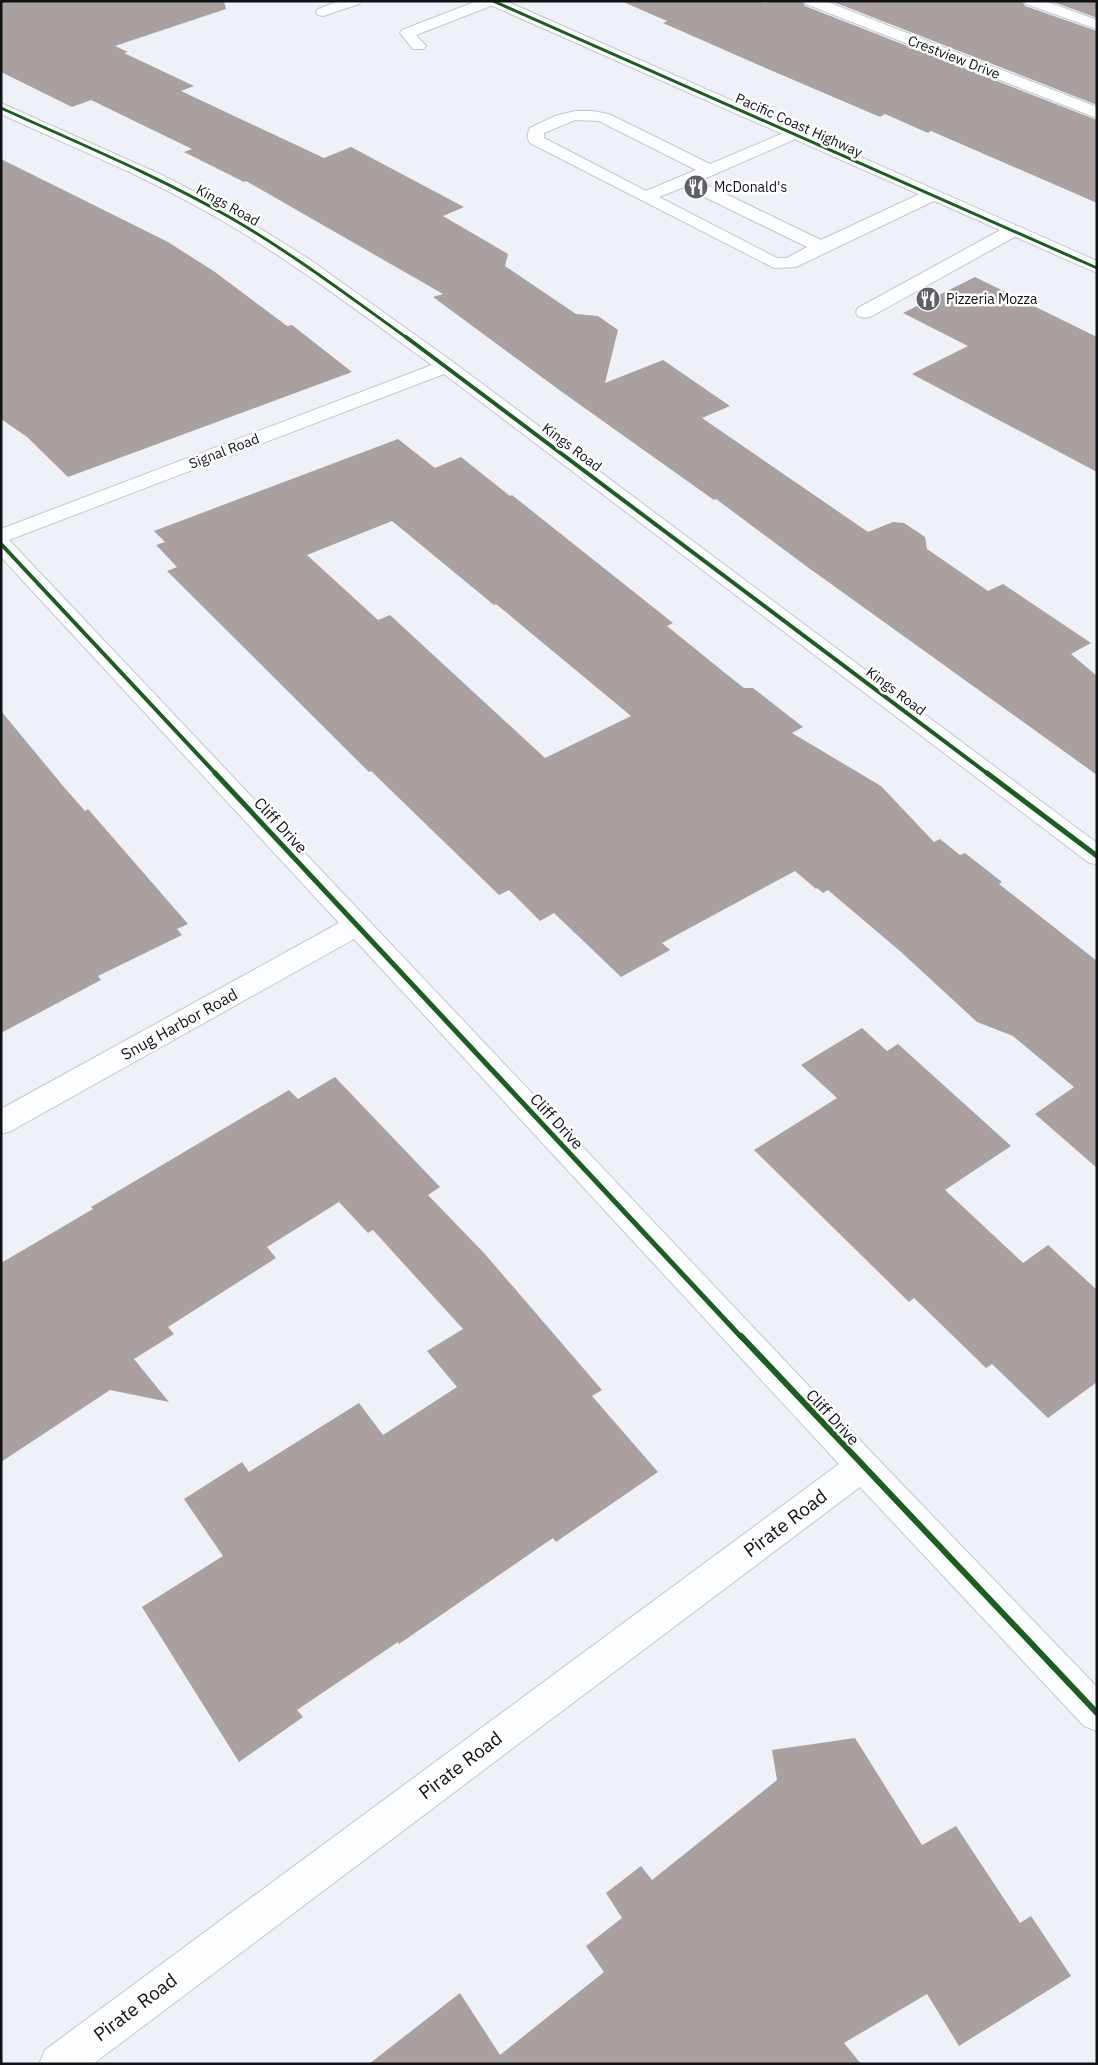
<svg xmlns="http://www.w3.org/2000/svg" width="1098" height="2065" font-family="'IBM Plex Sans',sans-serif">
<rect width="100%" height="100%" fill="#eef1f7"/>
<g fill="#aba0a0" fill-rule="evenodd">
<path d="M 1,1 L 224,1 L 226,9 L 115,46 L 128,52 L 124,53 L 194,86 L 181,91 L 324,158 L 351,147 L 464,207 L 443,216 L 508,254 L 505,266 L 576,314 L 598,316 L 618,330 L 605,383 L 663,360 L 730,406 L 702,418 L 868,532 L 893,522 L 904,523 L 925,537 L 927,549 L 988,591 L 1003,584 L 1091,643 L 1071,654 L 1097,676 L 1097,775 L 806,566 L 716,499 L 714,500 L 562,392 L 433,297 L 443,294 L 246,181 L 244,182 L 184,152 L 192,149 L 91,100 L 72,107 L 1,72 Z"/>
<path d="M 621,1 L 760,1 L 765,3 L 770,1 L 802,1 L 805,6 L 1097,120 L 1097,203 L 931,131 L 928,133 L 885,114 L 880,117 L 761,66 L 663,23 L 667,21 Z"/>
<path d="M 831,1 L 1022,1 L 1025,6 L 1097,31 L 1097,105 Z"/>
<path d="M 1051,1 L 1097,1 L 1097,18 Z"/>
<path d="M 1,159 L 168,242 L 215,272 L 287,326 L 292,325 L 352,372 L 68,477 L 27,437 L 1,419 Z"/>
<path d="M 975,277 L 1097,337 L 1097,472 L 912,374 L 968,346 L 903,313 Z"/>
<path d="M 398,439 L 435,468 L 461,457 L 510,496 L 512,495 L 673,623 L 667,626 L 725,673 L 744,688 L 753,688 L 803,727 L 792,733 L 881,786 L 934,842 L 940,839 L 960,855 L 965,853 L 1002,882 L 999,884 L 1097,961 L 1097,1168 L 1035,1114 L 1074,1087 L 1013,1036 L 977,1022 L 901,952 L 828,890 L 823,893 L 817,888 L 816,889 L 795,871 L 662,943 L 670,950 L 621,977 L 554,913 L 540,921 L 509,890 L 499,895 L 371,771 L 369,772 L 167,571 L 177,567 L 156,545 L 165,542 L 154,531 ZM 392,521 L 494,605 L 496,604 L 631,716 L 545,758 L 390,615 L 378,620 L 307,555 Z"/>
<path d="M 1,711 L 63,786 L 85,811 L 88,809 L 188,924 L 177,929 L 182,935 L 98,976 L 101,980 L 1,1033 Z"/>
<path d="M 862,1028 L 887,1051 L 898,1044 L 1011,1146 L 945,1190 L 1023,1263 L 1048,1245 L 1097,1290 L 1097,1382 L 1048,1418 L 992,1364 L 986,1368 L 914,1298 L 909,1302 L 754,1150 L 837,1098 L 801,1065 Z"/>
<path d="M 335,1077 L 440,1187 L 428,1195 L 484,1253 L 602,1390 L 592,1396 L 658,1472 L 556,1542 L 553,1538 L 399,1644 L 398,1642 L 297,1710 L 303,1717 L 239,1762 L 142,1607 L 223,1556 L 184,1499 L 242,1462 L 249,1472 L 359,1403 L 383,1435 L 457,1387 L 427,1351 L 463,1329 L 373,1230 L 368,1233 L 339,1202 L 267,1247 L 276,1258 L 168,1327 L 174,1334 L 134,1359 L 169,1402 L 110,1390 L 1,1462 L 1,1263 L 93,1209 L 91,1207 L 289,1090 L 298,1099 Z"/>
<path d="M 855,1738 L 922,1845 L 956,1826 L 1020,1923 L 1031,1916 L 1071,1976 L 959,2046 L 927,1994 L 844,2043 L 861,2064 L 369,2064 L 460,1993 L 500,2055 L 604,1972 L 586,1946 L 622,1918 L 606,1893 L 641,1866 L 652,1880 L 777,1780 L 772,1750 Z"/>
</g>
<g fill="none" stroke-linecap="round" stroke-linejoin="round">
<defs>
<g id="minor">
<path d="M 339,1 L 361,1 L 359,4 L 323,16 L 318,15 L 316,12 L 318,9 Z"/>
<path d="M 477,1 L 498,1 L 496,4 L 416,35 L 426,46 L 423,49 L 413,49 L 400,33 L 402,30 Z"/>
<path d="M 804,1 L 825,1 L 1097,107 L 1097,118 L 806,4 Z"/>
<path d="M 1024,1 L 1045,1 L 1097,20 L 1097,29 L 1026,4 Z"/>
<path d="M 1,103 L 162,175 L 237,214 L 309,259 L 453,362 L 1097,843 L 1097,865 L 1088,862 L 444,374 L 9,540 L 874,1455 L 1097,1687 L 1097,1731 L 1084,1726 L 860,1487 L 93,2064 L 39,2064 L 45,2050 L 839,1464 L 354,939 L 11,1131 L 1,1134 L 1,1109 L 339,923 L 1,557 L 1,529 L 432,365 C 364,316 298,265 226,223 C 155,180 76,149 1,114 Z"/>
<path d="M 575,111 L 592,111 L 609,114 L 710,164 L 786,132 L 798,132 L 800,135 L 798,138 L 699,181 L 821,240 L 926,191 L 938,191 L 940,195 L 938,199 L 796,267 L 774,268 L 530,143 C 527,139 527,133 530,128 L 555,116 ZM 575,120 L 599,121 L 696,170 L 646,191 L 544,138 L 544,133 ZM 684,187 L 807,247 L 787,258 L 777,258 L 659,197 Z"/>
<path d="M 1012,226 L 1018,227 L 1021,231 L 1018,235 L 872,316 L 865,318 L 858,316 L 856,312 L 858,308 L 1006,227 Z"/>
</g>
<path id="highway" d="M 486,1 L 506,1 L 1097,261 L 1097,273 L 488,4 Z"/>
</defs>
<use href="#minor" stroke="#c4c7cc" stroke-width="2"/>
<use href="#highway" stroke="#c4c7cc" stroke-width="2"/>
<use href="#minor" fill="#fcfdfe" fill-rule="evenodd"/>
<use href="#highway" fill="#fcfdfe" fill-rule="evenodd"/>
<defs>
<g id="cycleway-far3">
<path d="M 493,1 L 1097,268"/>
<path d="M 1,108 C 78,143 158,176 231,218 C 293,254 350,297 407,338"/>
</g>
<g id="cycleway-far2">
<path d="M 406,337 L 988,774"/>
<path d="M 1,544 L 216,774"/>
</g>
<g id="cycleway-far1">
<path d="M 215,773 L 742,1338"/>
<path d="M 987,773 L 1097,856"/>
</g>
<path id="cycleway" d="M 741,1336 L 1097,1713"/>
</defs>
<use href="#cycleway-far3" stroke="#fff" stroke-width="5"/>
<use href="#cycleway-far2" stroke="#fff" stroke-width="6"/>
<use href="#cycleway-far1" stroke="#fff" stroke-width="8"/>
<use href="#cycleway" stroke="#fff" stroke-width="9"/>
<use href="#cycleway-far3" stroke="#1b5e20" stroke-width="3"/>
<use href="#cycleway-far2" stroke="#1b5e20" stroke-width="4"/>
<use href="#cycleway-far1" stroke="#1b5e20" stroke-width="5"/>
<use href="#cycleway" stroke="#1b5e20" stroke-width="6"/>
</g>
<defs>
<symbol id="restaurant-disc" viewBox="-11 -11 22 22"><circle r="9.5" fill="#5e6065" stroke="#fff"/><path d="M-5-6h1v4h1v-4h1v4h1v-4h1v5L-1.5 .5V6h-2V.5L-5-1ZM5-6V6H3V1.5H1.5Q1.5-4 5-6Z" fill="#fff"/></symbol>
</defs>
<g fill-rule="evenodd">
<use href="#restaurant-disc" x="682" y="173" width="28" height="28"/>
<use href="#restaurant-disc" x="914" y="285" width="28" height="28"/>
</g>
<g text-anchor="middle" stroke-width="5" stroke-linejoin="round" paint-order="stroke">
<g font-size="14" fill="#101216" stroke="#fff">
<text transform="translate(954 57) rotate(21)" y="5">Crestview Drive</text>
<text transform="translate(799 125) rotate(24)" y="5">Pacific Coast Highway</text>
<text transform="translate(228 205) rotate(29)" y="5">Kings Road</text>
<text transform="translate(572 447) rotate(37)" y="5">Kings Road</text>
<text transform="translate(224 451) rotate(-21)" y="5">Signal Road</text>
<text transform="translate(896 691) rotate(37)" y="5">Kings Road</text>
</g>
<g font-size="14" fill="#101216" stroke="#fff" text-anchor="start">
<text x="714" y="192">McDonald's</text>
<text x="946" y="304">Pizzeria Mozza</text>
</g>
<g font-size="16" fill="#101216" stroke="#fff">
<text transform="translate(281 825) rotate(47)" y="6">Cliff Drive</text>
<text transform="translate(179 1024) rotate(-29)" y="6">Snug Harbor Road</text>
<text transform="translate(557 1121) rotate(47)" y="6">Cliff Drive</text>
<text transform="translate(833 1417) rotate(47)" y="6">Cliff Drive</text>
</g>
<g font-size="19" fill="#101216" stroke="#fff">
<text transform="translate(785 1523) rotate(-37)" y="7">Pirate Road</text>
<text transform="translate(460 1765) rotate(-37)" y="7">Pirate Road</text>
<text transform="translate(135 2007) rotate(-37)" y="7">Pirate Road</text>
</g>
</g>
<rect width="1098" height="2065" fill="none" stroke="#101216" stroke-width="5"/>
</svg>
